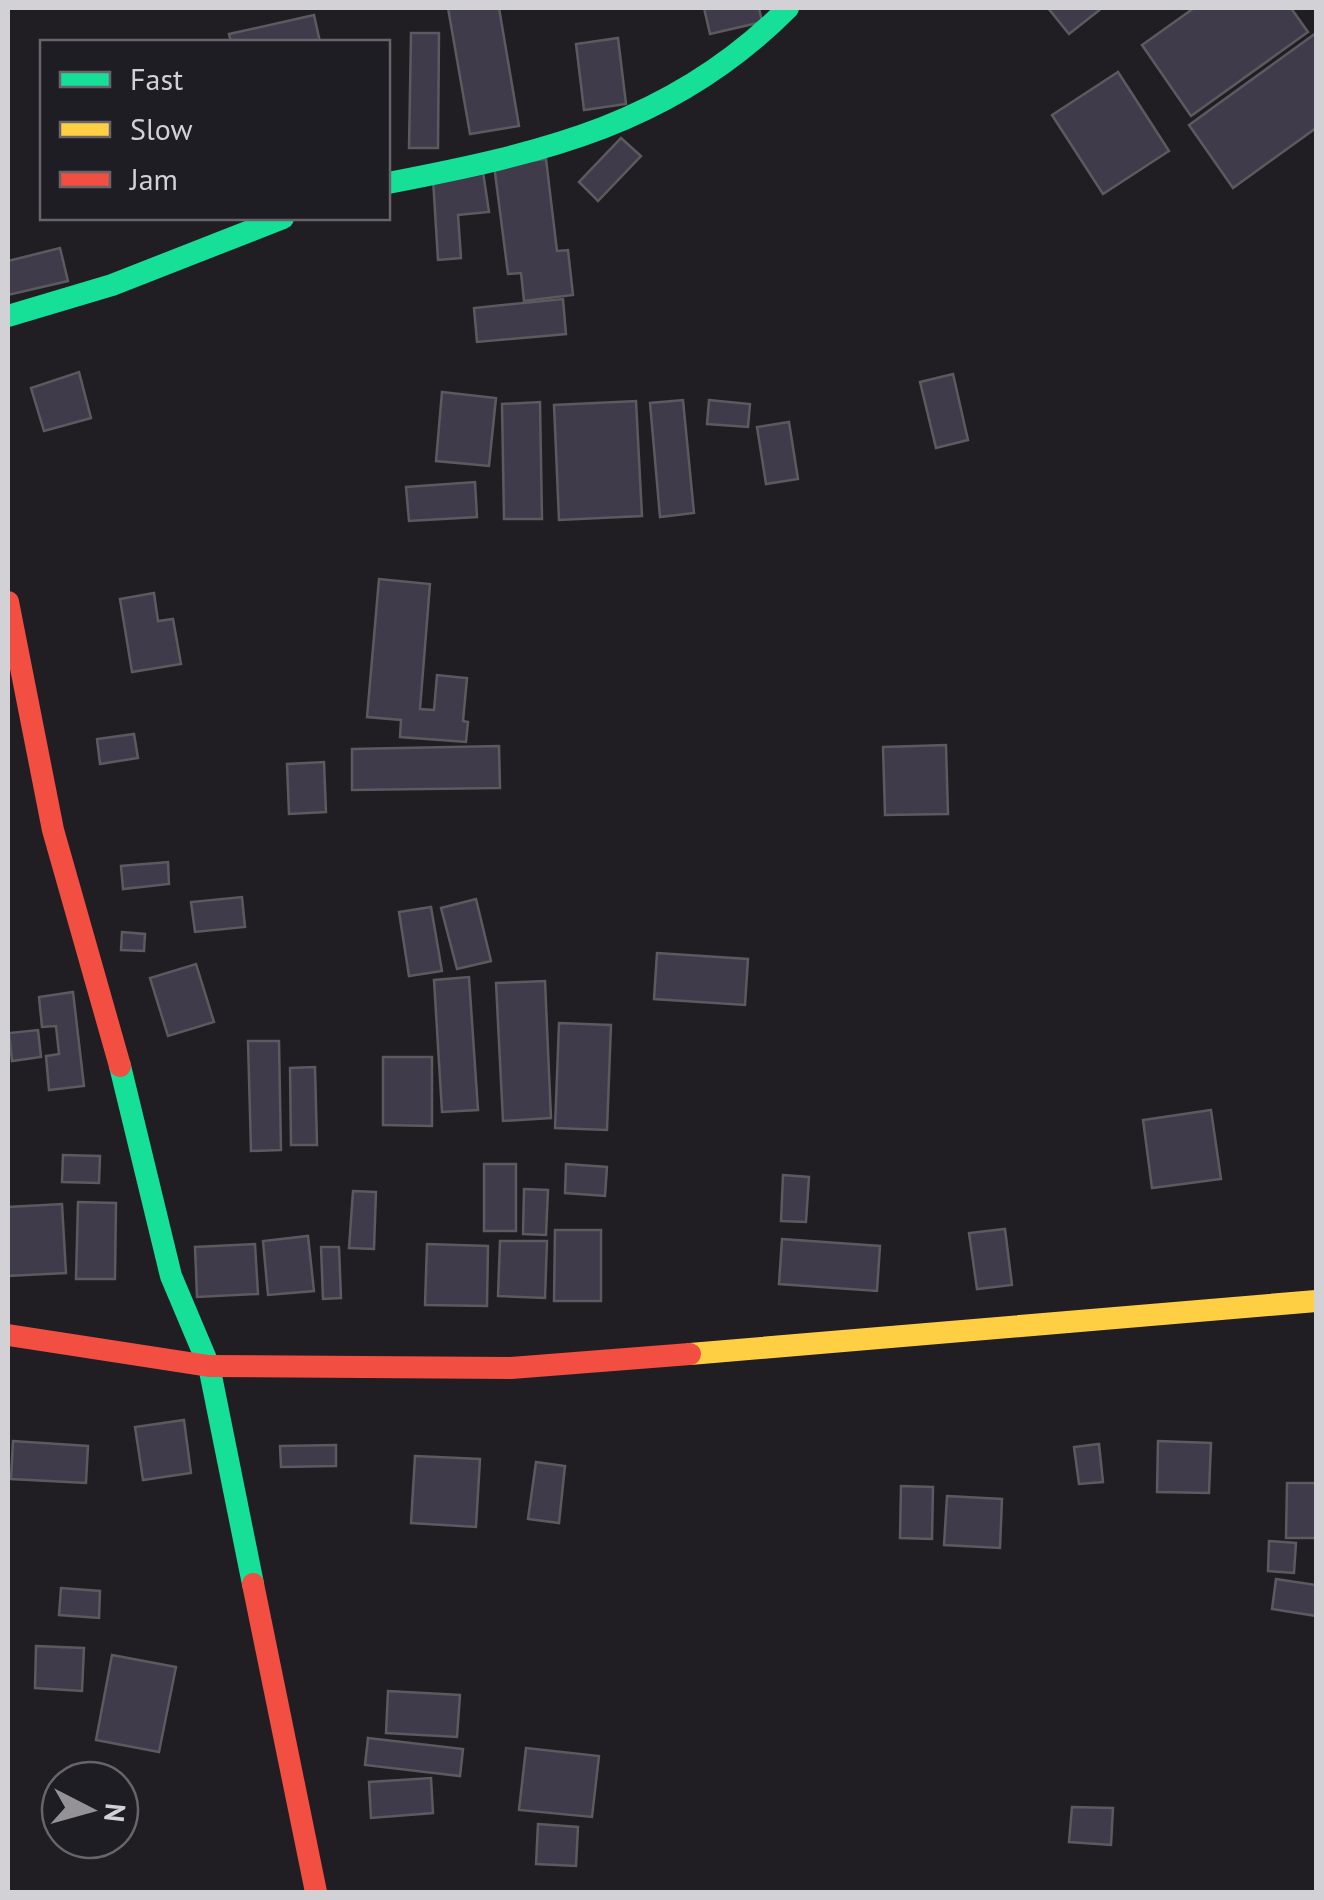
<svg xmlns="http://www.w3.org/2000/svg" width="1324" height="1900" font-family="'PT Sans',sans-serif">
<rect width="100%" height="100%" fill="#201e23"/>
<g fill="#403b4b" stroke="#5b5a5e" stroke-width="2.5">
<path d="M 448,8 L 499,8 L 519,126 L 470,134 Z"/>
<path d="M 704,8 L 759,8 L 762,22 L 710,34 Z"/>
<path d="M 1048,8 L 1102,8 L 1069,34 Z"/>
<path d="M 1194,8 L 1291,8 L 1308,32 L 1191,116 L 1142,45 Z"/>
<path d="M 314,15 L 320,42 L 231,42 L 229,34 Z"/>
<path d="M 411,33 L 439,33 L 438,148 L 409,148 Z"/>
<path d="M 1316,33 L 1316,128 L 1233,188 L 1189,125 Z"/>
<path d="M 618,38 L 626,104 L 584,110 L 576,44 Z"/>
<path d="M 1118,72 L 1169,151 L 1103,194 L 1052,115 Z"/>
<path d="M 621,138 L 641,156 L 598,201 L 579,182 Z"/>
<path d="M 546,159 L 557,251 L 568,250 L 573,295 L 524,301 L 521,273 L 508,274 L 494,165 Z"/>
<path d="M 483,172 L 489,212 L 458,215 L 461,258 L 438,260 L 433,179 Z"/>
<path d="M 60,248 L 68,281 L 8,295 L 8,261 Z"/>
<path d="M 563,299 L 566,334 L 477,342 L 474,308 Z"/>
<path d="M 79,372 L 91,418 L 44,431 L 31,388 Z"/>
<path d="M 953,374 L 968,440 L 936,448 L 920,382 Z"/>
<path d="M 442,392 L 496,398 L 489,466 L 436,461 Z"/>
<path d="M 683,400 L 694,513 L 660,517 L 650,403 Z"/>
<path d="M 709,400 L 750,404 L 748,427 L 707,424 Z"/>
<path d="M 636,401 L 642,516 L 559,520 L 554,405 Z"/>
<path d="M 540,402 L 542,519 L 504,519 L 502,404 Z"/>
<path d="M 789,422 L 798,479 L 766,484 L 757,427 Z"/>
<path d="M 475,482 L 477,517 L 409,521 L 406,487 Z"/>
<path d="M 379,579 L 430,584 L 420,709 L 434,710 L 437,675 L 467,678 L 463,721 L 468,722 L 466,742 L 400,737 L 401,720 L 367,717 Z"/>
<path d="M 154,593 L 158,621 L 173,619 L 181,664 L 132,672 L 120,599 Z"/>
<path d="M 134,734 L 138,758 L 100,764 L 97,739 Z"/>
<path d="M 946,745 L 948,814 L 885,815 L 883,747 Z"/>
<path d="M 499,746 L 500,788 L 352,790 L 352,749 Z"/>
<path d="M 324,762 L 326,812 L 289,814 L 287,764 Z"/>
<path d="M 168,862 L 169,884 L 123,889 L 121,866 Z"/>
<path d="M 242,897 L 245,927 L 195,932 L 191,902 Z"/>
<path d="M 476,899 L 491,961 L 457,969 L 441,908 Z"/>
<path d="M 431,907 L 442,971 L 409,976 L 399,912 Z"/>
<path d="M 122,932 L 145,934 L 144,951 L 121,950 Z"/>
<path d="M 657,953 L 748,959 L 745,1005 L 654,999 Z"/>
<path d="M 196,964 L 214,1022 L 168,1036 L 150,978 Z"/>
<path d="M 469,977 L 478,1110 L 442,1112 L 434,980 Z"/>
<path d="M 545,981 L 551,1118 L 503,1121 L 496,983 Z"/>
<path d="M 73,992 L 84,1086 L 49,1090 L 46,1056 L 59,1054 L 56,1026 L 42,1027 L 39,997 Z"/>
<path d="M 559,1023 L 611,1025 L 607,1130 L 555,1128 Z"/>
<path d="M 38,1030 L 41,1057 L 12,1061 L 9,1033 Z"/>
<path d="M 248,1041 L 279,1041 L 281,1150 L 251,1151 Z"/>
<path d="M 383,1057 L 432,1057 L 432,1126 L 383,1125 Z"/>
<path d="M 315,1067 L 317,1145 L 291,1145 L 290,1068 Z"/>
<path d="M 1211,1110 L 1221,1179 L 1152,1188 L 1143,1120 Z"/>
<path d="M 63,1155 L 100,1156 L 99,1183 L 62,1182 Z"/>
<rect x="484" y="1164" width="32" height="67"/>
<path d="M 566,1164 L 607,1167 L 605,1196 L 565,1193 Z"/>
<path d="M 783,1175 L 809,1177 L 806,1222 L 781,1221 Z"/>
<path d="M 524,1189 L 548,1190 L 546,1235 L 523,1234 Z"/>
<path d="M 353,1191 L 376,1192 L 374,1249 L 349,1248 Z"/>
<path d="M 78,1202 L 116,1203 L 115,1279 L 76,1279 Z"/>
<path d="M 62,1204 L 66,1273 L 8,1276 L 8,1207 Z"/>
<path d="M 1005,1229 L 1012,1285 L 977,1289 L 969,1233 Z"/>
<path d="M 555,1230 L 601,1230 L 601,1301 L 554,1301 Z"/>
<path d="M 308,1236 L 314,1291 L 268,1295 L 263,1241 Z"/>
<path d="M 782,1239 L 880,1246 L 877,1291 L 779,1284 Z"/>
<path d="M 500,1241 L 547,1241 L 545,1298 L 498,1296 Z"/>
<path d="M 255,1244 L 258,1294 L 197,1297 L 195,1247 Z"/>
<path d="M 427,1244 L 488,1246 L 487,1306 L 425,1305 Z"/>
<path d="M 321,1247 L 339,1247 L 341,1298 L 323,1299 Z"/>
<path d="M 184,1420 L 191,1473 L 143,1480 L 135,1427 Z"/>
<path d="M 13,1441 L 88,1446 L 86,1483 L 11,1479 Z"/>
<path d="M 1158,1441 L 1211,1443 L 1209,1493 L 1157,1492 Z"/>
<path d="M 1099,1444 L 1103,1482 L 1079,1484 L 1074,1447 Z"/>
<path d="M 336,1445 L 336,1466 L 281,1467 L 280,1446 Z"/>
<path d="M 415,1456 L 480,1459 L 476,1527 L 411,1523 Z"/>
<path d="M 536,1462 L 565,1466 L 559,1523 L 528,1519 Z"/>
<path d="M 1287,1483 L 1316,1483 L 1316,1538 L 1286,1538 Z"/>
<path d="M 901,1486 L 933,1487 L 932,1539 L 900,1538 Z"/>
<path d="M 947,1496 L 1002,1499 L 1000,1548 L 944,1545 Z"/>
<path d="M 1269,1541 L 1296,1543 L 1294,1573 L 1268,1571 Z"/>
<path d="M 1276,1579 L 1316,1585 L 1316,1616 L 1272,1609 Z"/>
<path d="M 61,1588 L 100,1591 L 99,1618 L 59,1615 Z"/>
<path d="M 36,1646 L 84,1648 L 82,1691 L 35,1688 Z"/>
<path d="M 112,1655 L 176,1667 L 159,1752 L 96,1740 Z"/>
<path d="M 388,1691 L 460,1695 L 457,1737 L 386,1733 Z"/>
<path d="M 368,1738 L 463,1749 L 460,1776 L 365,1765 Z"/>
<path d="M 526,1748 L 599,1756 L 592,1817 L 519,1810 Z"/>
<path d="M 431,1778 L 433,1813 L 371,1818 L 369,1782 Z"/>
<path d="M 1072,1807 L 1113,1808 L 1111,1845 L 1069,1842 Z"/>
<path d="M 538,1824 L 578,1827 L 576,1866 L 536,1864 Z"/>
</g>
<g fill="none" stroke-linecap="round" stroke-linejoin="round">
<g stroke="#16e098" stroke-width="22">
<path d="M 388,183 C 543,153 673,124 788,8"/>
<path d="M 8,316 L 112,285 L 283,218"/>
<path d="M 120,1066 L 171,1276 L 209,1366 L 253,1584"/>
</g>
<path stroke="#ffcf43" stroke-width="22" d="M 690,1354 L 1316,1301"/>
<g stroke="#f24e42" stroke-width="22">
<path d="M 8,602 L 53,830 L 120,1066"/>
<path d="M 8,1335 L 209,1366 L 511,1368 L 690,1354"/>
<path d="M 253,1584 L 316,1892"/>
</g>
</g>
<rect width="1324" height="1900" fill="none" stroke="#d2d1d6" stroke-width="20"/>
<rect x="40" y="40" width="350" height="180" fill="#1f1d24" stroke="#67656b" stroke-width="2.5"/>
<rect x="60" y="72" width="50" height="15" fill="#16e098" stroke="#67656b" stroke-width="2.5"/>
<text x="130" y="90" font-size="30" fill="#d2d1d6">Fast</text>
<rect x="60" y="122" width="50" height="15" fill="#ffcf43" stroke="#67656b" stroke-width="2.5"/>
<text x="130" y="140" font-size="30" fill="#d2d1d6">Slow</text>
<rect x="60" y="172" width="50" height="15" fill="#f24e42" stroke="#67656b" stroke-width="2.5"/>
<text x="130" y="190" font-size="30" fill="#d2d1d6">Jam</text>
<g transform="translate(90 1810) rotate(96)"><circle r="48" fill="#1f1d24" stroke="#67656b" stroke-width="2.5"/>
<path d="M0-8L18 38L0 25L-18 38Z" fill="#949297"/>
<text y="-15" font-size="28" font-weight="bold" text-anchor="middle" fill="#d2d1d6">N</text>
</g>
</svg>
